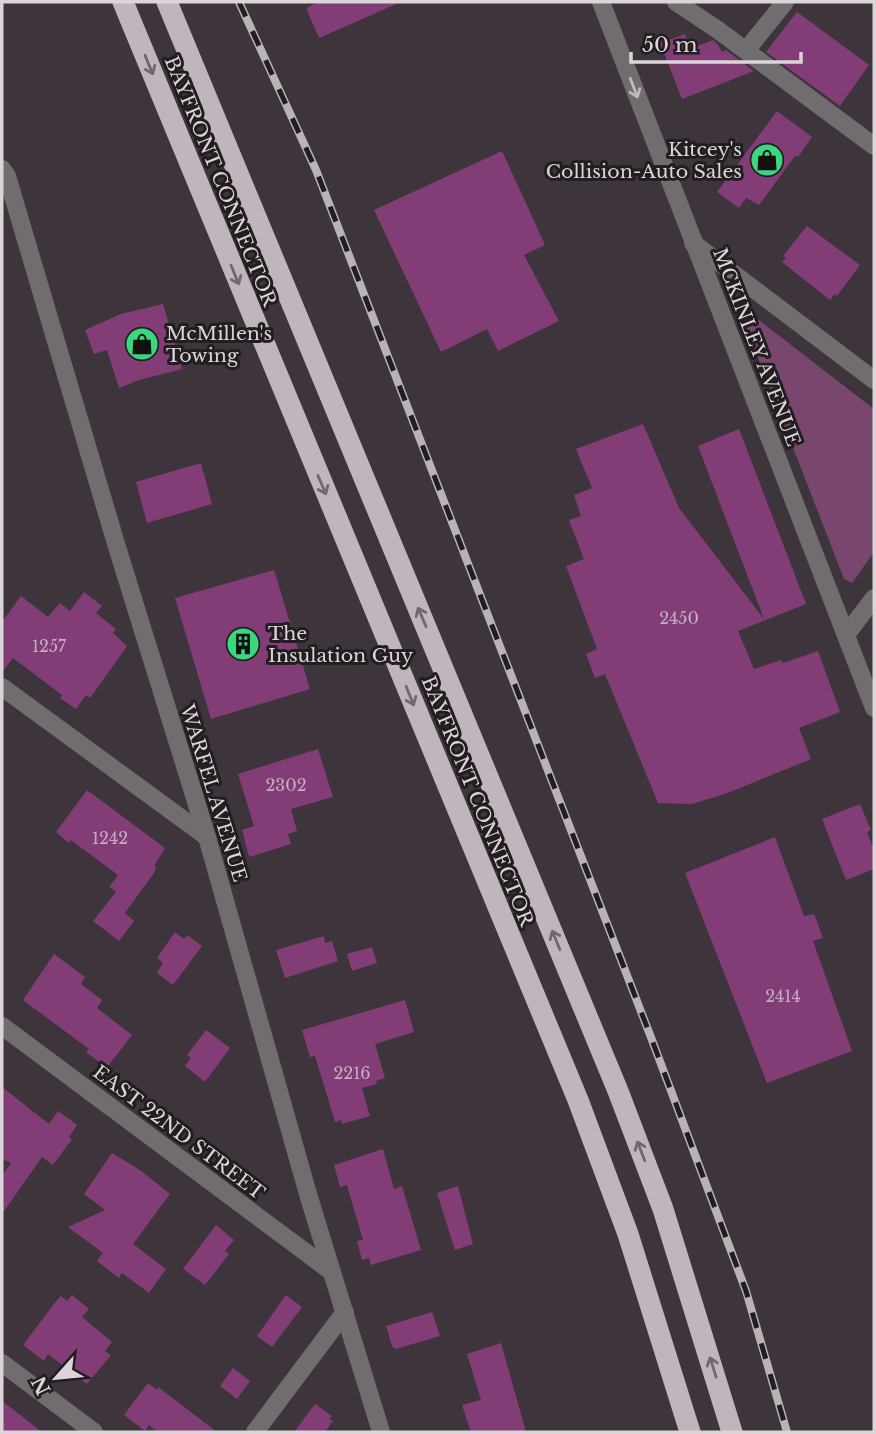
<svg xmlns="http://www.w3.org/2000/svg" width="876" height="1434" font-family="'Libre Baskerville',serif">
<rect width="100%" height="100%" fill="#3e343c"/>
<path fill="#794670" d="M 750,316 L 760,321 L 874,409 L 874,552 L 852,583 L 844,579 L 745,324 L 746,318 Z"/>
<g fill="#823d77">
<path d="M 319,2 L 401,2 L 319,38 L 306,8 Z"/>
<path d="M 797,12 L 869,65 L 840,106 L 766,52 Z"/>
<path d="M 685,34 L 690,49 L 713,40 L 718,45 L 722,52 L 726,50 L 754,71 L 682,99 L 660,43 Z"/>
<path d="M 777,111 L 812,137 L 798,157 L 795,156 L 759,205 L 746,198 L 739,208 L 717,192 Z"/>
<path d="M 502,151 L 545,245 L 524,255 L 559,321 L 498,351 L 487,329 L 441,352 L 374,210 Z"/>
<path d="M 807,226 L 860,265 L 837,296 L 835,294 L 830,300 L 782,262 L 786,258 L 783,256 Z"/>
<path d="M 163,304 L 182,369 L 139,380 L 119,388 L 107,350 L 94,354 L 85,330 L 121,314 Z"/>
<path d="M 643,424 L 679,508 L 764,619 L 698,446 L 739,429 L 806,604 L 738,631 L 754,669 L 781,660 L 783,663 L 818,651 L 840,712 L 799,728 L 811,759 L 725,794 L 692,804 L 658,803 L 605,674 L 595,678 L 586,654 L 597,649 L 566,566 L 584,559 L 569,520 L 581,516 L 574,495 L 592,488 L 576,449 Z"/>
<path d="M 201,463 L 212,504 L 147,523 L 136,482 Z"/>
<path d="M 274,570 L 310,689 L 211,719 L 175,598 Z"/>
<path d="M 84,592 L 102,606 L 96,613 L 116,629 L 113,633 L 127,646 L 90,698 L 86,695 L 76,709 L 60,698 L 62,695 L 13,658 L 2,672 L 2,622 L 21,596 L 48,617 L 60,603 L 70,611 Z"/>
<path d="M 318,749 L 333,797 L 291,809 L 297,831 L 288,834 L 291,844 L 249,857 L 242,830 L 254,826 L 238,774 Z"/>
<path d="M 87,790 L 165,848 L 154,866 L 156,868 L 154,873 L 125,913 L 134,921 L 119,941 L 93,921 L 116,892 L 109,887 L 118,875 L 71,840 L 69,843 L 56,832 Z"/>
<path d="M 860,804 L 871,830 L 867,832 L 874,850 L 874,869 L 846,880 L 822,819 Z"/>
<path d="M 775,837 L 804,916 L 814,914 L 823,938 L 813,941 L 852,1051 L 767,1083 L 685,873 Z"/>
<path d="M 175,932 L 184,939 L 187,935 L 202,946 L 173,985 L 157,973 L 163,963 L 157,958 Z"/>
<path d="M 324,936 L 325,943 L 332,941 L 338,961 L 285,978 L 276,950 Z"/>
<path d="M 372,947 L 377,963 L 352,971 L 347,954 Z"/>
<path d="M 54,954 L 85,977 L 81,984 L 102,1000 L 97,1008 L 132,1035 L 108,1066 L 103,1062 L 102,1064 L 86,1052 L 89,1049 L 23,1000 Z"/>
<path d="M 405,1000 L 414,1032 L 375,1044 L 385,1078 L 376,1081 L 377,1084 L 362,1088 L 370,1116 L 342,1124 L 341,1120 L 335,1122 L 315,1056 L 310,1057 L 302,1030 Z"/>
<path d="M 206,1030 L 230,1048 L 205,1082 L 185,1066 L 191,1058 L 187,1055 Z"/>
<path d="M 2,1087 L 49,1124 L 58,1111 L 77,1125 L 69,1137 L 72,1139 L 53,1165 L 42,1157 L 2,1214 L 2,1176 L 11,1163 L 2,1159 Z"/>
<path d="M 383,1149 L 394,1189 L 402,1186 L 421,1250 L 371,1265 L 369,1258 L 362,1260 L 357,1241 L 363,1240 L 347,1185 L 340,1187 L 334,1165 Z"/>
<path d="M 112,1153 L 140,1170 L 170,1194 L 133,1244 L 166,1269 L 149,1293 L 122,1273 L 119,1278 L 97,1261 L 103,1253 L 68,1227 L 105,1210 L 84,1194 Z"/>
<path d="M 458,1186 L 473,1244 L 455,1250 L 437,1193 Z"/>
<path d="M 216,1225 L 234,1240 L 225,1251 L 229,1254 L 205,1285 L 183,1269 Z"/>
<path d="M 72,1295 L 89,1309 L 82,1317 L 112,1342 L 105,1351 L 111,1355 L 87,1384 L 48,1354 L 44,1361 L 23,1345 L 57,1300 L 61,1296 L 67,1301 Z"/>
<path d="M 286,1295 L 302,1307 L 272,1347 L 257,1336 Z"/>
<path d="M 432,1312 L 440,1336 L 396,1349 L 392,1346 L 386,1326 Z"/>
<path d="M 501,1343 L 526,1432 L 471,1432 L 462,1405 L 481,1400 L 467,1354 Z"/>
<path d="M 233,1368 L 250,1381 L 237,1399 L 220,1386 Z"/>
<path d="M 148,1383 L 157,1390 L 158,1387 L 217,1432 L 157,1432 L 149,1425 L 145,1431 L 124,1415 Z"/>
<path d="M 2,1401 L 42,1432 L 2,1432 Z"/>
<path d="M 315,1404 L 332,1416 L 329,1419 L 333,1421 L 325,1432 L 294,1432 Z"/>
</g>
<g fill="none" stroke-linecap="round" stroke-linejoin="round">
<g stroke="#716c70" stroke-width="18">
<path d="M 601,2 L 874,708"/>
<path d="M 676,2 L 718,30 L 874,146"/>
<path d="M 752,43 L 785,2"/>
<path d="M 2,169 L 7,176 L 117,547 L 207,837 L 308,1194 L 381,1432"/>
<path d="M 693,243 L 874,380"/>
<path d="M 846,635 L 874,598"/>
<path d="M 2,687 L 207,837"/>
<path d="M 2,1026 L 332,1272"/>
<path d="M 2,1363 L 94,1432"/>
<path d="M 255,1432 L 345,1312"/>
</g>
<g stroke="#c0b4bd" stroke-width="21">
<path d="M 123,2 L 578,1100 L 628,1234 L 690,1432"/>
<path d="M 167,2 L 618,1091 L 663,1209 L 732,1432"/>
</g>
<defs>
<path id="rail" d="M 239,2 L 316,170 L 652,1040 L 746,1291 L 787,1432"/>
</defs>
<use href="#rail" stroke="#b9b2b7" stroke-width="8"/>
<use href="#rail" stroke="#221d21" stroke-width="5" stroke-dasharray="16" stroke-linecap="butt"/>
</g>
<defs><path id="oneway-shaft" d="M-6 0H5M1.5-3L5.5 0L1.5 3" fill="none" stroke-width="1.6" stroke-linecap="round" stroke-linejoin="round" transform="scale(1.75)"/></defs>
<g stroke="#71686f">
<use href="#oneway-shaft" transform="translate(149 65) rotate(68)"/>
<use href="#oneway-shaft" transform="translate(235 275) rotate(68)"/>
<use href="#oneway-shaft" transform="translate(322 485) rotate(67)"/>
<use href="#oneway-shaft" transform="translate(422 617) rotate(-113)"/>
<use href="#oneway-shaft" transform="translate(410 696) rotate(68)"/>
<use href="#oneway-shaft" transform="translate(556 940) rotate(-112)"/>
<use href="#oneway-shaft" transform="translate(641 1151) rotate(-111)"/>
<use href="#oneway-shaft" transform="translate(713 1367) rotate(-107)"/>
</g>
<use stroke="#c0babf" href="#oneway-shaft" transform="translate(634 88) rotate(69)"/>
<defs>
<symbol id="shop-disc" viewBox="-11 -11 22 22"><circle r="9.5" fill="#39d87f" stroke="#221d21"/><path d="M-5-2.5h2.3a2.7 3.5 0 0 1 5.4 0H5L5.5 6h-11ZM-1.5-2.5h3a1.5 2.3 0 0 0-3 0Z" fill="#111"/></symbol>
<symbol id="building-disc" viewBox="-11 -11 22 22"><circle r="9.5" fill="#39d87f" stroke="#221d21"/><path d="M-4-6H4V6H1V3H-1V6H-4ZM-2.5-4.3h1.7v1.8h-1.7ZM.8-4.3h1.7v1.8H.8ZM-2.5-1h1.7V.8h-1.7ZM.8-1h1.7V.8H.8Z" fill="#111"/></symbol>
</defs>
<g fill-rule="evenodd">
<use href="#shop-disc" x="748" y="141" width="38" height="38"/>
<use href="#shop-disc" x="123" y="325" width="38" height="38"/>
<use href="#building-disc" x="224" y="625" width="38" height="38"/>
</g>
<g text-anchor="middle" stroke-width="6" stroke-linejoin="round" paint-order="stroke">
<g font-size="16" fill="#c5aec0">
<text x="679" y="624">2450</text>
<text x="49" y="652">1257</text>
<text x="286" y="791">2302</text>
<text x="110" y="844">1242</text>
<text x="783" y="1002">2414</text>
<text x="352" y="1079">2216</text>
</g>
<g font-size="19" fill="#dbd4d9" stroke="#221d21" text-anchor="start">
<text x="742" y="156" text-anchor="end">Kitcey's<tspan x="742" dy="22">Collision-Auto Sales</tspan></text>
<text x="166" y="340">McMillen's<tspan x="166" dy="22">Towing</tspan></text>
<text x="268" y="640">The<tspan x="268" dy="22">Insulation Guy</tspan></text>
</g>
<g font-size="19" fill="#dbd4d9" stroke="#221d21">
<text transform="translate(221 181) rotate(68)" y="7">BAYFRONT CONNECTOR</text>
<text transform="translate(757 347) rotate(69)" y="7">MCKINLEY AVENUE</text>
<text transform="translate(214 793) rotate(73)" y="7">WARFEL AVENUE</text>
<text transform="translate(478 801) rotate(68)" y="7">BAYFRONT CONNECTOR</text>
<text transform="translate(179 1132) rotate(37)" y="7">EAST 22ND STREET</text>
</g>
</g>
<rect width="876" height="1434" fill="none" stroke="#dbd4d9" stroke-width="7"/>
<g transform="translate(56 1378) rotate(243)" stroke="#221d21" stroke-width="5" paint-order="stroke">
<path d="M0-5L12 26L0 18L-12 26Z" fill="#dbd4d9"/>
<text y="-10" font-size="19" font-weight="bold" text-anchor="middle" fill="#dbd4d9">N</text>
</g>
<path d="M631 52v10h170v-10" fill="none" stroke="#dbd4d9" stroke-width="3.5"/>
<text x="642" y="52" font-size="21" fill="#dbd4d9" stroke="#221d21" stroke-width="5" paint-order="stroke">50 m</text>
</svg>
